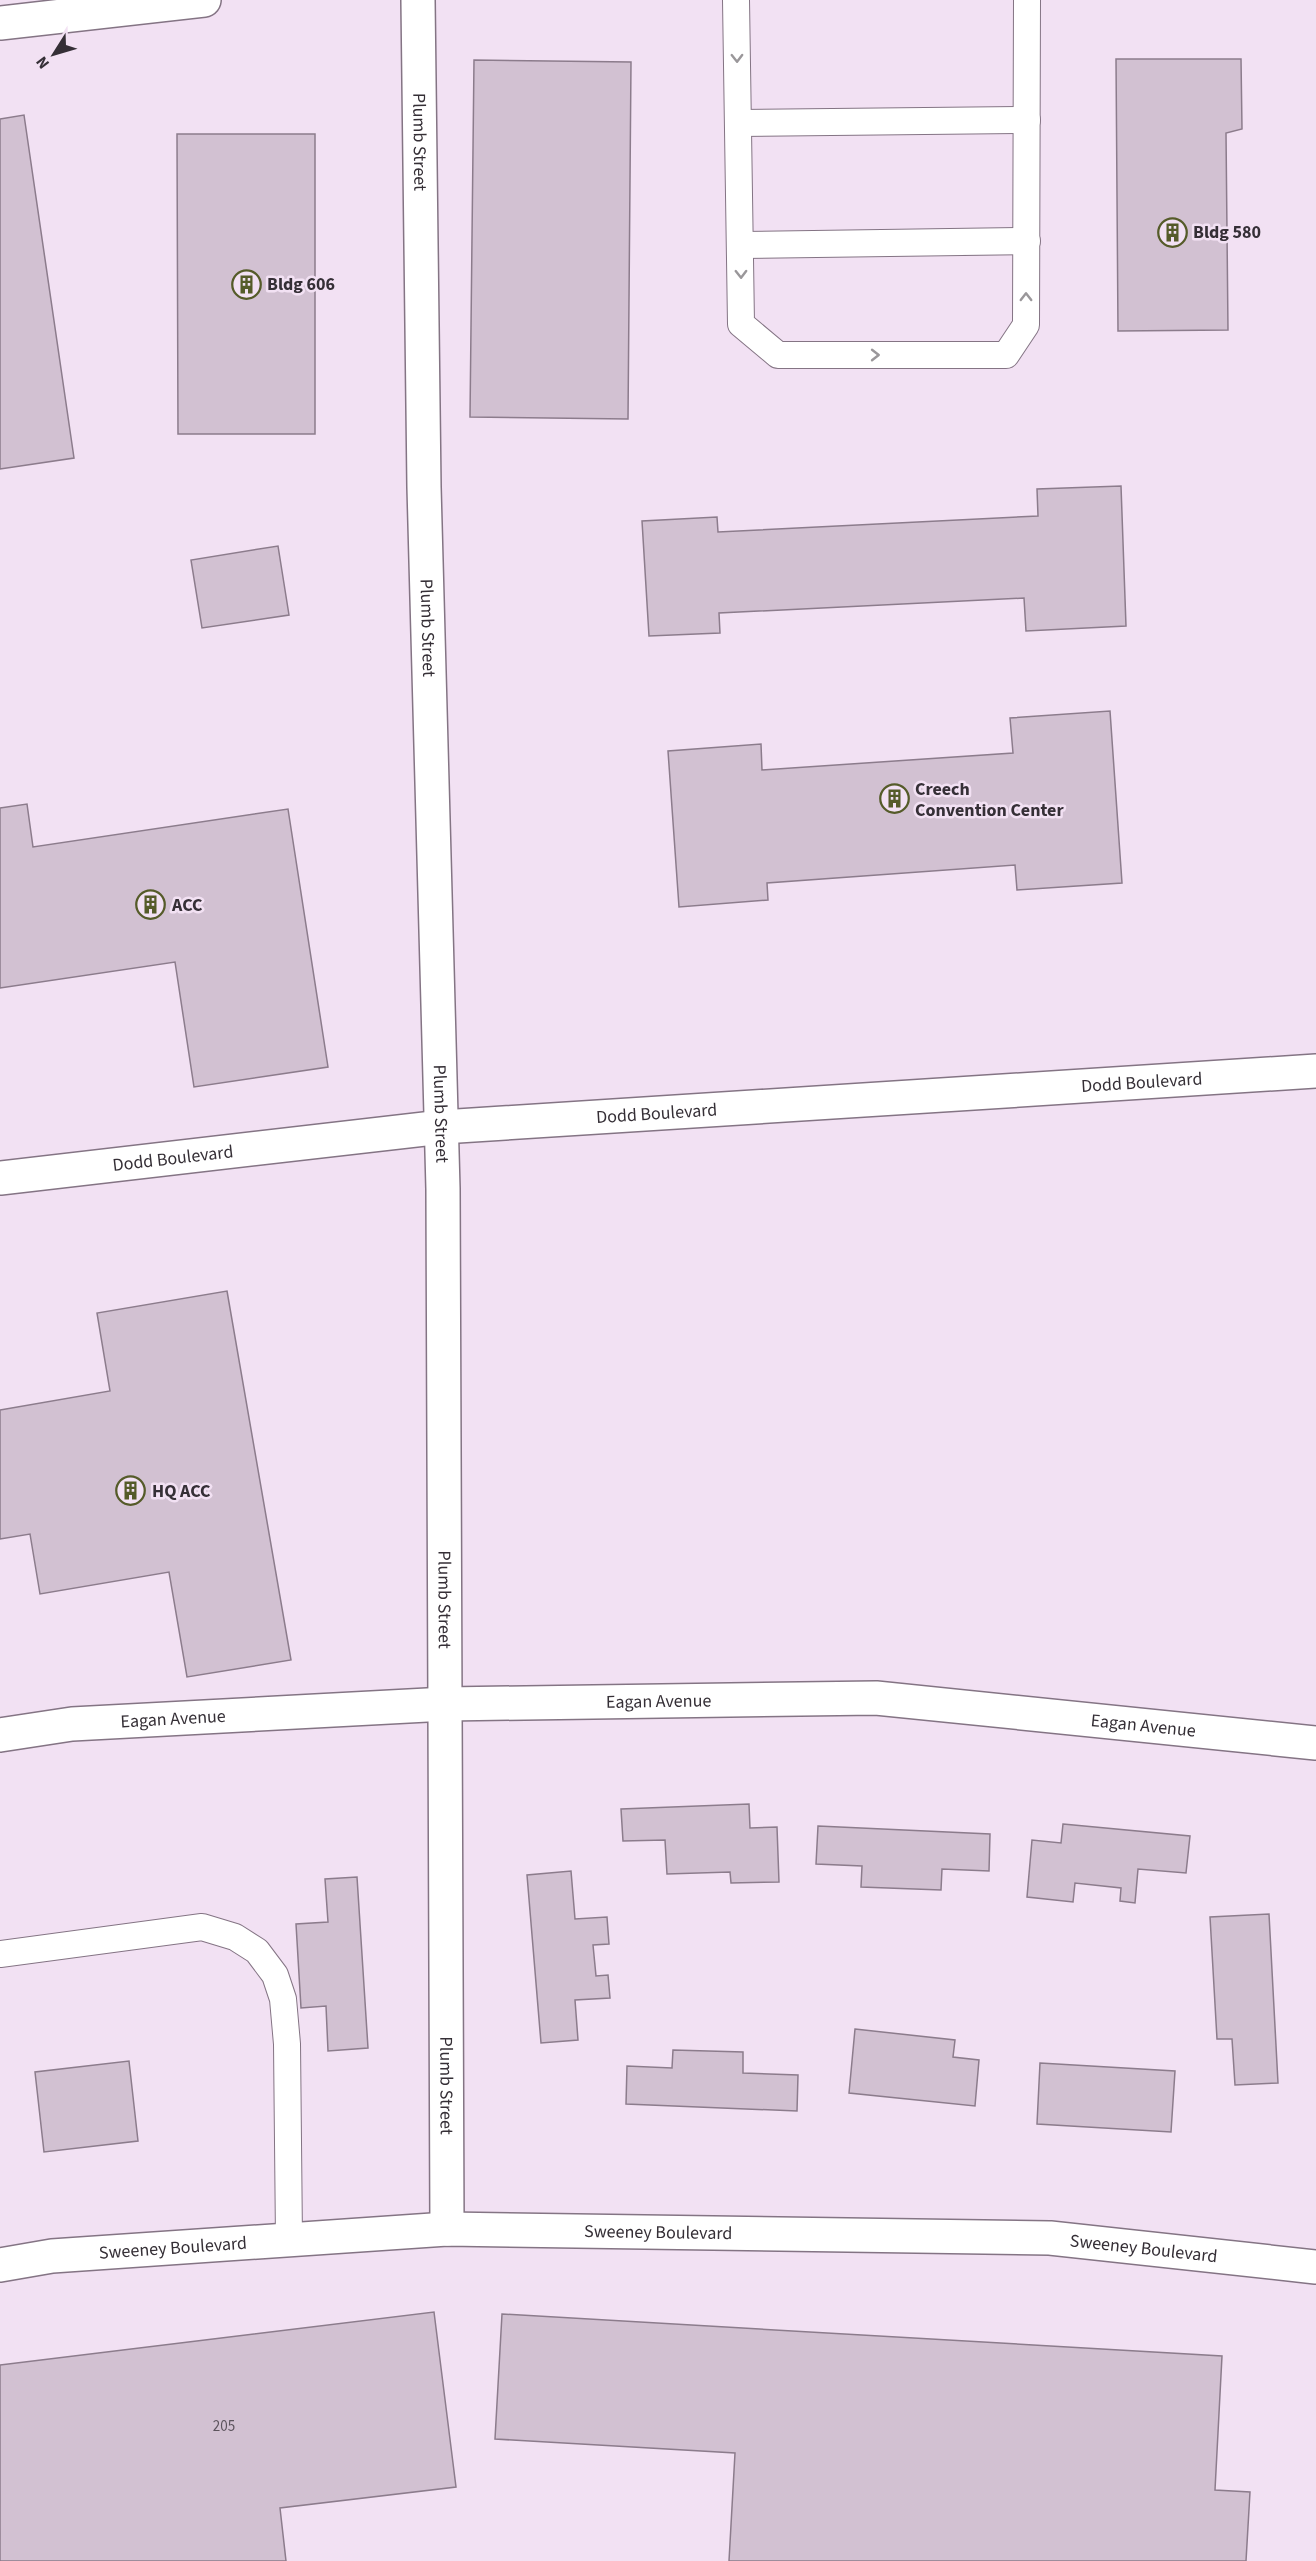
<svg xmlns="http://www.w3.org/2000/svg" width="1316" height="2561" font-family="'Source Sans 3',sans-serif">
<rect width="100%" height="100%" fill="#f2e1f3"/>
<g fill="#d2c1d2" stroke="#8c7c8c" stroke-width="1.5">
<path d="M 1116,59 L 1241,59 L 1242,129 L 1226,133 L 1228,330 L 1118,331 Z"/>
<path d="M 474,60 L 631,62 L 628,419 L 470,417 Z"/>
<path d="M 24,115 L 74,458 L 0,469 L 0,119 Z"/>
<path d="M 177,134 L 315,134 L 315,434 L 178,434 Z"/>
<path d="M 1121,486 L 1126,626 L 1026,631 L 1024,598 L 719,613 L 720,633 L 649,636 L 642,521 L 717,517 L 718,532 L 1038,516 L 1037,489 Z"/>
<path d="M 278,546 L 289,615 L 202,628 L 191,560 Z"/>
<path d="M 1110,711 L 1122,883 L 1017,890 L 1015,865 L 767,883 L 768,900 L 679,907 L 668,751 L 761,744 L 762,770 L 1013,753 L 1010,718 Z"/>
<path d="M 27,804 L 33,847 L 288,809 L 328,1067 L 194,1087 L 175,962 L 0,988 L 0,808 Z"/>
<path d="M 227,1291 L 291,1660 L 187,1677 L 169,1572 L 40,1594 L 30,1534 L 0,1539 L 0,1410 L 110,1391 L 97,1313 Z"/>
<path d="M 749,1804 L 750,1828 L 777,1827 L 779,1882 L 731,1883 L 730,1872 L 667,1874 L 665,1840 L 623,1841 L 621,1809 Z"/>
<path d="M 1063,1824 L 1190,1836 L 1186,1873 L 1138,1869 L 1135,1903 L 1120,1901 L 1121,1888 L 1075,1883 L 1073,1902 L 1027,1897 L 1032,1840 L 1061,1843 Z"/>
<path d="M 818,1826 L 990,1834 L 989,1871 L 942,1869 L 941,1890 L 861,1887 L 862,1866 L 816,1864 Z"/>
<path d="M 571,1871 L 575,1919 L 607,1917 L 609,1944 L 593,1945 L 596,1976 L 608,1975 L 610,1998 L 575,2000 L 578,2040 L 541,2043 L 527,1875 Z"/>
<path d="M 357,1877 L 368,2048 L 328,2051 L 326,2006 L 301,2008 L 296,1924 L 328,1922 L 325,1879 Z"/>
<path d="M 1269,1914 L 1278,2083 L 1235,2085 L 1232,2039 L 1217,2039 L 1210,1917 Z"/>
<path d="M 855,2029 L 955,2040 L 953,2057 L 979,2060 L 975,2106 L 849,2093 Z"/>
<path d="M 673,2050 L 743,2052 L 743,2073 L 798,2075 L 797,2111 L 626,2104 L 627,2066 L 672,2068 Z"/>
<path d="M 129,2061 L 138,2141 L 44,2152 L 35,2072 Z"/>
<path d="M 1040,2063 L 1175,2071 L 1171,2132 L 1037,2124 Z"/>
<path d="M 434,2312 L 456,2487 L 280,2508 L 286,2561 L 0,2561 L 0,2365 Z"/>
<path d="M 502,2314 L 1222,2356 L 1215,2490 L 1250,2492 L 1246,2561 L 729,2561 L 735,2453 L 495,2439 Z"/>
</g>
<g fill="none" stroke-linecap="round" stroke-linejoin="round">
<defs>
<g id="lane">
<path d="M 736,0 L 741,324 L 778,355 L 1006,355 L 1026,325 L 1027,0"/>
<path d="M 738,123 L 1027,120"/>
<path d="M 740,245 L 1027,241"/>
<path d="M 0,1954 L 202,1927 L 235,1937 L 257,1951 L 275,1975 L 283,1999 L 287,2044 L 289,2240"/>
</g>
<g id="street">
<path id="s1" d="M 418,0 L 424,487 L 443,1189 L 447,2229"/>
<path d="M 0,23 L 204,0"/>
<path id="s2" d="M 0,1735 L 72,1724 L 446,1704 L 876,1698 L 1316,1743"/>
</g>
<g id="secondary">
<path id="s3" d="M 0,1178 L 442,1127 L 1316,1071"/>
<path id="s4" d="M 0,2265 L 52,2256 L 447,2229 L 1050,2238 L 1316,2267"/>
</g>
</defs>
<use href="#lane" stroke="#847484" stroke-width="28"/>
<use href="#street" stroke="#847484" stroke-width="36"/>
<use href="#secondary" stroke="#847484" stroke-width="36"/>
<use href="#lane" stroke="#fff" stroke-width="26"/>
<use href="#street" stroke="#fff" stroke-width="33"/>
<use href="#secondary" stroke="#fff" stroke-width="33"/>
</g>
<defs><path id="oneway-chevron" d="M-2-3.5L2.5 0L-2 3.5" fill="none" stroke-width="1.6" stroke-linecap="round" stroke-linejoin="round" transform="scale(1.5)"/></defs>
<g stroke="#9a979a">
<use href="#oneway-chevron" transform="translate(737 58) rotate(89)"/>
<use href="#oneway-chevron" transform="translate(741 274) rotate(89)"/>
<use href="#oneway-chevron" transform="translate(1026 297) rotate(-90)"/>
<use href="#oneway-chevron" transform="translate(875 355)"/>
</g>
<defs>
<symbol id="building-ring" viewBox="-11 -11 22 22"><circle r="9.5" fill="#f2e1f3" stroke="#555b29" stroke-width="1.5"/><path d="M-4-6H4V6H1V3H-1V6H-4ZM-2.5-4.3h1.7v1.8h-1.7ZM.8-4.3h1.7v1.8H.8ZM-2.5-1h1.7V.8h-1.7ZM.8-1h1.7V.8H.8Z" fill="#555b29"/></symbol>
</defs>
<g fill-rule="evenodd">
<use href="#building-ring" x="1156" y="216" width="33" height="33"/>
<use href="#building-ring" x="230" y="268" width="33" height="33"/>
<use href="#building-ring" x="878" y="782" width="33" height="33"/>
<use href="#building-ring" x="134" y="888" width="33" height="33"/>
<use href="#building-ring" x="114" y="1474" width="33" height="33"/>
</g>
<g text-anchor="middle" stroke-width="5" stroke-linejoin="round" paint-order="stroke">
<g font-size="15" fill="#5c545d">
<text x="224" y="2431">205</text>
</g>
<g font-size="18" fill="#352f36" stroke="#f2e1f3">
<text dy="6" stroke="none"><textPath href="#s1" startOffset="142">Plumb Street</textPath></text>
<text dy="6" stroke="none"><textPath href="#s1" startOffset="628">Plumb Street</textPath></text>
<text dy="6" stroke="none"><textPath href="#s3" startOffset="1146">Dodd Boulevard</textPath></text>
<text dy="6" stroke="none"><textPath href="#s3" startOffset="660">Dodd Boulevard</textPath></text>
<text dy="6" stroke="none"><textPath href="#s1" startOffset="1114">Plumb Street</textPath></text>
<text dy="6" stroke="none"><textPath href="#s3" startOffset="174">Dodd Boulevard</textPath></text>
<text dy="6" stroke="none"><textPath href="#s1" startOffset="1600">Plumb Street</textPath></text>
<text dy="6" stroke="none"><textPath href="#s2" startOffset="660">Eagan Avenue</textPath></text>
<text dy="6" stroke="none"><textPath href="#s2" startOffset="174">Eagan Avenue</textPath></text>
<text dy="6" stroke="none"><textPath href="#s2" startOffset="1146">Eagan Avenue</textPath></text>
<text dy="6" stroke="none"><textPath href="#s1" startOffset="2086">Plumb Street</textPath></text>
<text dy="6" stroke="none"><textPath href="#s4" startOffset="660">Sweeney Boulevard</textPath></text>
<text dy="6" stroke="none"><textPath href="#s4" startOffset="174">Sweeney Boulevard</textPath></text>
<text dy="6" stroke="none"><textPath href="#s4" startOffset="1146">Sweeney Boulevard</textPath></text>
</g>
<g font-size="18" font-weight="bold" fill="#352f36" stroke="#f2e1f3" text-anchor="start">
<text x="1193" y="238">Bldg 580</text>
<text x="267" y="290">Bldg 606</text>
<text x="915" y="795">Creech<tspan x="915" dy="21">Convention Center</tspan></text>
<text x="172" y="911">ACC</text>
<text x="152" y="1497">HQ ACC</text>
</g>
</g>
<g transform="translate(54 54) rotate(233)" stroke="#f2e1f3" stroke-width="4.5" paint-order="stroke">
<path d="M0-4.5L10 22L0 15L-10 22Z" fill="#352f36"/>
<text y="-9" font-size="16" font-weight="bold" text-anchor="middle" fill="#352f36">N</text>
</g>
</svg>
